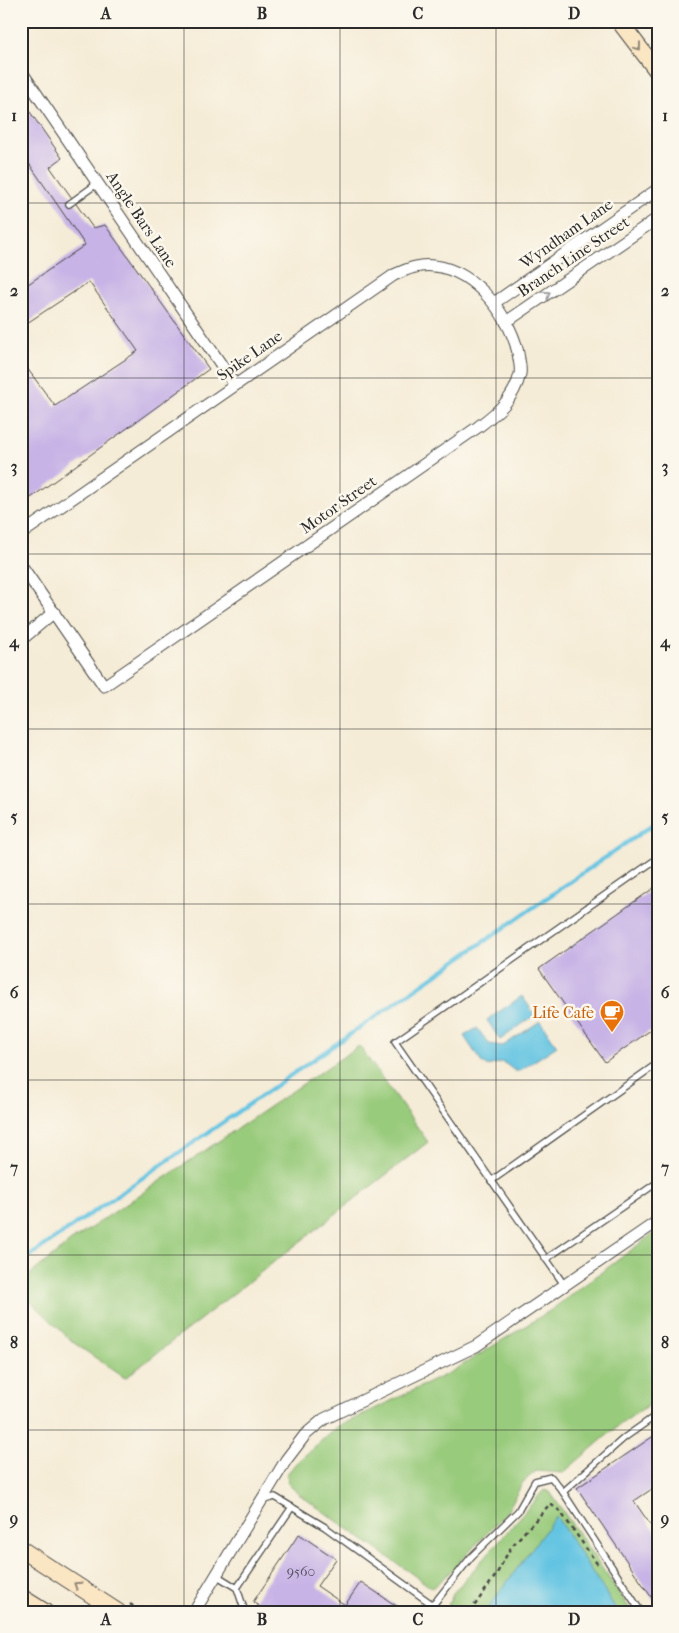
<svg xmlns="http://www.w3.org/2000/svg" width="679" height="1633" font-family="'IM FELL French Canon',serif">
<rect width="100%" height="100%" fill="#fbf7ec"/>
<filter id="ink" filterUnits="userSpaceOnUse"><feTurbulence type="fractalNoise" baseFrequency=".02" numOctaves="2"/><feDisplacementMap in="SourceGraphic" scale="10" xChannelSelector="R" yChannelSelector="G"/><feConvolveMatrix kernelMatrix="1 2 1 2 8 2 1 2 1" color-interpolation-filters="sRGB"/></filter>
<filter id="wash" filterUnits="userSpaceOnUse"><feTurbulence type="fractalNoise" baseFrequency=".0096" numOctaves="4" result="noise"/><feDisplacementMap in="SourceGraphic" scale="20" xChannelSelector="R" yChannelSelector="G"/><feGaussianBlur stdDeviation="1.12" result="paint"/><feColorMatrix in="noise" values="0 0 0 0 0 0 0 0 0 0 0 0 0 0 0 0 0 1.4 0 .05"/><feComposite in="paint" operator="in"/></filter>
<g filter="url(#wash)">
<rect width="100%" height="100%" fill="#f5ecd7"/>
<g fill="#99cb7b" stroke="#627b53">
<path d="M 359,1046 L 428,1142 L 125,1378 L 74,1343 L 21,1292 L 21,1282 L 70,1242 Z"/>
<path d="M 658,1230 L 658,1398 L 618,1426 L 563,1473 L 536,1471 L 523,1482 L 507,1512 L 451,1571 L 432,1588 L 300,1495 L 288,1484 L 287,1474 L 296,1463 L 337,1427 L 451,1372 L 551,1310 Z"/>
<path d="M 544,1490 L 550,1492 L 632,1612 L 445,1612 L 454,1592 Z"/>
</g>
<g fill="#64c4e2" stroke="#487886">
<path d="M 522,996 L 535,1015 L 500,1040 L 487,1020 Z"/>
<path d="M 540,1021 L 557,1046 L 519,1071 L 515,1071 L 503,1062 L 487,1066 L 482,1063 L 464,1036 L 477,1028 L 489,1044 L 503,1046 Z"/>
<path d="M 556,1516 L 618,1612 L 485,1612 Z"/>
</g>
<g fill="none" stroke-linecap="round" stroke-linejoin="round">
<path stroke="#64c4e2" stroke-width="4" d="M 21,1262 L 658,821"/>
</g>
<g id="blocks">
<g fill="#c7b3e6">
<path d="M 21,99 L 62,158 L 50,167 L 93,228 L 105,225 L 209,369 L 21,505 L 21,360 L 55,406 L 138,351 L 89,282 L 21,327 L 21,289 L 85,245 L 28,162 L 21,167 Z"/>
<path d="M 658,885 L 658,1025 L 605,1062 L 539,969 Z"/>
<path d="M 658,1433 L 658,1485 L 634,1501 L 658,1536 L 658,1607 L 577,1488 Z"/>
<path d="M 299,1534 L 336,1559 L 317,1586 L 345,1605 L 361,1582 L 398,1607 L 395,1612 L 267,1612 L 253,1602 Z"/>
</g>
</g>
</g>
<g filter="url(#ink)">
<use href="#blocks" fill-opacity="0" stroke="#494845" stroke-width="1"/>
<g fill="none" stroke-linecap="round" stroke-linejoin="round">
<defs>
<g id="service">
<path d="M 69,204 L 98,183"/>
<path d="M 491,1181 L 658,1063"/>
<path d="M 546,1259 L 658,1182"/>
<path d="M 565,1286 L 395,1042 L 658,858"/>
<path d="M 264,1500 L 275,1497 L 325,1527 L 433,1605 L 429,1612"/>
<path d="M 216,1575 L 237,1588 L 245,1612"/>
<path d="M 237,1588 L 292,1507"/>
<path d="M 433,1605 L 471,1557 L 518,1511 L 535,1481 L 551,1477 L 563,1492"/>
<path d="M 641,1612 L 563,1492 L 624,1438 L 658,1414"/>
</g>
<g id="minor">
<path d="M 21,71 L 235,385"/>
<path d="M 494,303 L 658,189"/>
<path d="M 506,322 L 658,218"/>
<path d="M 21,534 L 394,275 C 407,269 419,264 434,266 C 476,270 514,320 519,359 C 520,364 521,369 520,374 C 514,399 498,412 478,427 L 104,686 L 21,565"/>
<path d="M 21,640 L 54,612"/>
<path d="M 194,1612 L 286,1460 L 305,1435 L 324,1419 L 476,1346 L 658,1221"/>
</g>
<g id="secondary">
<path d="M 619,21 L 658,72"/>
<path d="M 21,1549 L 118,1612"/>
<path d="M 21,1597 L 45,1612"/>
</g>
</defs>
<use href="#service" stroke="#494845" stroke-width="8"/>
<use href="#minor" stroke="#494845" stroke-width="13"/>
<use href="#secondary" stroke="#494845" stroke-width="18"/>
<g stroke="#494845" stroke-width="2.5" stroke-dasharray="4 4" stroke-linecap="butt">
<path d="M 130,1604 L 141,1612"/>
<path d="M 470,1612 L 496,1575 L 511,1547 L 550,1504 L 560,1511 L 598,1565"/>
</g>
<use href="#service" stroke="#fff" stroke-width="5.5"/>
<use href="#minor" stroke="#fff" stroke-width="11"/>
<use href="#secondary" stroke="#fbe6c4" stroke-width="16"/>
</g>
<defs><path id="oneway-chevron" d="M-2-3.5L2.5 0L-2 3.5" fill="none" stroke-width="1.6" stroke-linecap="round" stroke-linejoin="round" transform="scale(1.25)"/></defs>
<g stroke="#938878">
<use href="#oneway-chevron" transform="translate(638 47) rotate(53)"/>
<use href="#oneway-chevron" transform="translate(77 1585) rotate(-147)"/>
</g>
<use stroke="#a0a0a0" href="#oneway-chevron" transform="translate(547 294) rotate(-34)"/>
</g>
<path fill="none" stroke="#2b2b2b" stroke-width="1" stroke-opacity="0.55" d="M 184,21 L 184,1612M 340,21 L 340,1612M 496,21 L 496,1612M 21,203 L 658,203M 21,378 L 658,378M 21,554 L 658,554M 21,729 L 658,729M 21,904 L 658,904M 21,1080 L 658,1080M 21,1255 L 658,1255M 21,1430 L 658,1430"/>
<defs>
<symbol id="cafe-pin" viewBox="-11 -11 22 30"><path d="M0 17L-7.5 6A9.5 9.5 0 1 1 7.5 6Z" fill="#e8710a" stroke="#fbf7ec"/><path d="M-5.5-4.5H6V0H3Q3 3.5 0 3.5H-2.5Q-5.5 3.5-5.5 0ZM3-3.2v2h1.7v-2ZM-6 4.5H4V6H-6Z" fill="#fff"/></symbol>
</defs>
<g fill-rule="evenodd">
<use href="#cafe-pin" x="598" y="998" width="28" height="38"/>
</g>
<g text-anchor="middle" stroke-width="5" stroke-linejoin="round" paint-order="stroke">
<g font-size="14" fill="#524d5a">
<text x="301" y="1576">9560</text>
</g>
<g font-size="16" fill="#2b2b2b" stroke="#fbf7ec">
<text transform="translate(142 219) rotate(56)" y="6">Angle Bars Lane</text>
<text transform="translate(566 233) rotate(-35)" y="6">Wyndham Lane</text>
<text transform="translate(573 256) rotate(-34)" y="6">Branch Line Street</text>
<text transform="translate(249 355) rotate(-35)" y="6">Spike Lane</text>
<text transform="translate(338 504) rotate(-35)" y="6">Motor Street</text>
</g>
<g font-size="16" fill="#c56008" stroke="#fbf7ec" text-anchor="end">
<text x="594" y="1018">Life Cafe</text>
</g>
</g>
<rect width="679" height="1633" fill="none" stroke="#fbf7ec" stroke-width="55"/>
<rect x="28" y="28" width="624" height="1578" fill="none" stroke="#2b2b2b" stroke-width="2"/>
<g font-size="16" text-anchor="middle" font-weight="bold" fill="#2b2b2b">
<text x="106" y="19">A</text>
<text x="262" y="19">B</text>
<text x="418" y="19">C</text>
<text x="574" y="19">D</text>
<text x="14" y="121">1</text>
<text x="665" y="121">1</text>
<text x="14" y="296">2</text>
<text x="665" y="296">2</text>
<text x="14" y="472">3</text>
<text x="665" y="472">3</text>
<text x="14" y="647">4</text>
<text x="665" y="647">4</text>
<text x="14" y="822">5</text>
<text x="665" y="822">5</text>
<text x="14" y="998">6</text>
<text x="665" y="998">6</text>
<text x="14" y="1173">7</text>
<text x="665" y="1173">7</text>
<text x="14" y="1348">8</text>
<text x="665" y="1348">8</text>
<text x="14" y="1524">9</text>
<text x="665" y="1524">9</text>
<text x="106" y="1625">A</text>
<text x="262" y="1625">B</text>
<text x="418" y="1625">C</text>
<text x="574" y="1625">D</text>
</g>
</svg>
